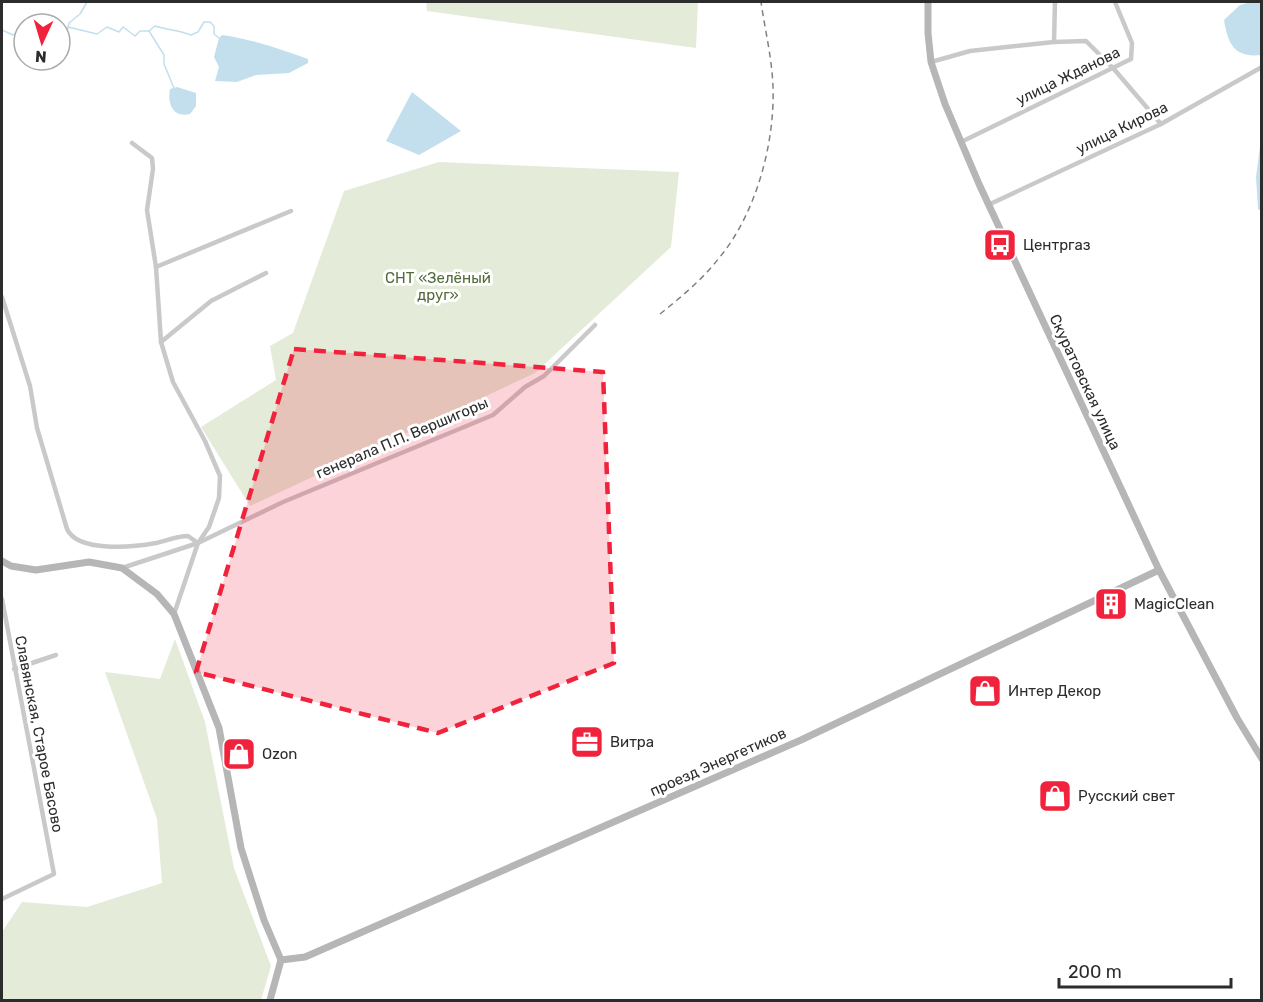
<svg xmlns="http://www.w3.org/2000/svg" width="1263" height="1002" font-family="Rubik,sans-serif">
<rect width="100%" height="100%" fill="#fff"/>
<g fill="#e4ebd8">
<path d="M 426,2 L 698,2 L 696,48 L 427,11 Z"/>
<path d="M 439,162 L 679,172 L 671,247 L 535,373 L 250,506 L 201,427 L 276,380 L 270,346 L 293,333 L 344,191 Z"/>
<path d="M 175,639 L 205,722 L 234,868 L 271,966 L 261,1000 L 2,1000 L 2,932 L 22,902 L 87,907 L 162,883 L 157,819 L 105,672 L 160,679 Z"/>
</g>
<g fill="#c3dfed">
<path d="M 1251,2 L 1261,3 L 1261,55 C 1235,58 1228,45 1224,20 L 1240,5 Z"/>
<path d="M 222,35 C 251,39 280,49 308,59 L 308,63 L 289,73 L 256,75 L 237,82 L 215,81 L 219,67 L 214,57 L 219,38 Z"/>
<path d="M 177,87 L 196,93 L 196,106 L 190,114 C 173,118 167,104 170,89 Z"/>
<path d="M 412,92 L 461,131 L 419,155 L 386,141 Z"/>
<path d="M 1261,139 L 1261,211 L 1258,209 L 1256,177 Z"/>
</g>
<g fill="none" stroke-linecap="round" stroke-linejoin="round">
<g stroke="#c3dfed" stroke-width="1.5">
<path d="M 68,27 L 97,34 L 107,27 L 119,32 L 123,27 L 135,36 L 140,31 L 149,31 L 155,26 C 168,30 179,30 191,35 L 198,32 L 204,22 L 210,22 L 214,26 L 214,34 L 219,38"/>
<path d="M 2,30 L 13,35 L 24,29"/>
<path d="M 149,31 L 164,55 L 164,64 L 174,88"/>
<path d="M 60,35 L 66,35 L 69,23 L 80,14 L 87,2"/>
</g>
<g stroke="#c9c9c9" stroke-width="4.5">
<path d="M 1054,42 L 1055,2"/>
<path d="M 931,62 L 970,51 L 1054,42 L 1086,41 L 1113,68 L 1161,124"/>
<path d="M 961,142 L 1131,59 L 1132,43 L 1115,2"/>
<path d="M 132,143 L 152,158 L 153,169 L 147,210 L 156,267 L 161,342 L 173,382 L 205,441 L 220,476 L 219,498 L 209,527 L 198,543 L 174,614"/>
<path d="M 988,205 L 1161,124 L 1262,67"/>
<path d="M 156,267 L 291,211"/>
<path d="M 2,297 L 30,386 L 37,428 L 67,529 C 78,553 134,547 156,543 C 166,541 177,536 188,536 L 198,543"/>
<path d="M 161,342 L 211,301 L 266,273"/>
<path d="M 122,568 L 198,543 L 283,502 L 493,415 L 525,387 L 544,376 L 595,325"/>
<path d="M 2,599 L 54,874 L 2,899"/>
<path d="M 14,669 L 56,655"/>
</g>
<g stroke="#b6b6b6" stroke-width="7">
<path d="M 928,2 L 928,33 L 931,62 L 945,104 L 979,184 L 1159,570 L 1237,718 L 1262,759"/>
<path d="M 2,561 L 11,566 L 36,570 L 89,562 L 122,568 L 157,594 L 174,614 L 219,728 L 241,848 L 264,920 L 281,960"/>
<path d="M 281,960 L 305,957 L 801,740 L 1159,570"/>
<path d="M 270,1000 L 281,960"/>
</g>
<path stroke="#818181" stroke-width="1.5" stroke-dasharray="6 4.5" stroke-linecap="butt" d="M 660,314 C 681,297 702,280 719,258 C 756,214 775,143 773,87 C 772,58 765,30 761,2"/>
</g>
<path fill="#f0223c" fill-opacity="0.2" stroke="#f0223c" stroke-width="4.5" stroke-dasharray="12 8" stroke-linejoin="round" d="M 294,349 L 603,372 L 614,663 L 438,733 L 196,672 Z"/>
<defs>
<symbol id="bus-square" viewBox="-11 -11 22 22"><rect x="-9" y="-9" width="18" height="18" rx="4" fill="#f0223c" stroke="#fff"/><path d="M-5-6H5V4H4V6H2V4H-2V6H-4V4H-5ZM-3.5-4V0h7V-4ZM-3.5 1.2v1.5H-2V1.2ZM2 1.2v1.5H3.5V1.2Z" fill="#fff"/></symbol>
<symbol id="building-square" viewBox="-11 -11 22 22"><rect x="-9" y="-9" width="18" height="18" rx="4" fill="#f0223c" stroke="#fff"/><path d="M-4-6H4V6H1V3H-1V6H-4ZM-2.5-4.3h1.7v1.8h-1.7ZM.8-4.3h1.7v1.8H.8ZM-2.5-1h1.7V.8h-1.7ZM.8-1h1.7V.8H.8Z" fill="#fff"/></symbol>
<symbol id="shop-square" viewBox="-11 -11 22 22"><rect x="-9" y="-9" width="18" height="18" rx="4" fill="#f0223c" stroke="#fff"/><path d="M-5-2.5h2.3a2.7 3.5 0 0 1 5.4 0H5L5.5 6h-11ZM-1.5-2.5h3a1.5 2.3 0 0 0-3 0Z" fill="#fff"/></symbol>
<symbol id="office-square" viewBox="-11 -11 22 22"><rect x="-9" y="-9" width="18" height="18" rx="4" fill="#f0223c" stroke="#fff"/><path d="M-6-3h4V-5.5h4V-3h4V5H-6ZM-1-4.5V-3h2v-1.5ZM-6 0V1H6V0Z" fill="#fff"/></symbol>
</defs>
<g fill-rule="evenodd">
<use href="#bus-square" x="981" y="226" width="38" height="38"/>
<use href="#building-square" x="1092" y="585" width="38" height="38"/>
<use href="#shop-square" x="966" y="672" width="38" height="38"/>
<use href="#office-square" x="568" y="723" width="38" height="38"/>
<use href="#shop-square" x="220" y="735" width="38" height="38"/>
<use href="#shop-square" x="1036" y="777" width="38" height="38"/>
</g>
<g text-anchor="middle" stroke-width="6" stroke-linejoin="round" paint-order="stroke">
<g font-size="15" fill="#2c2c2c" stroke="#fff">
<text transform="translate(1068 76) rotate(-26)" y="5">улица Жданова</text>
<text transform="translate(1122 128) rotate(-26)" y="5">улица Кирова</text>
<text transform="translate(1085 382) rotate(65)" y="5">Скуратовская улица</text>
<text transform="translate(402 438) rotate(-23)" y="5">генерала П.П. Вершигоры</text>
<text transform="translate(39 734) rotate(79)" y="5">Славянская, Старое Басово</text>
<text transform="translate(718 762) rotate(-24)" y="5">проезд Энергетиков</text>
</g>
<g font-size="15" fill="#2c2c2c" stroke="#fff" text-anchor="start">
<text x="1023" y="250">Центргаз</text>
<text x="1134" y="609">MagicClean</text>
<text x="1008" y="696">Интер Декор</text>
<text x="610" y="747">Витра</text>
<text x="262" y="759">Ozon</text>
<text x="1078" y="801">Русский свет</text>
</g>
<g font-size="15" fill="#526a37" stroke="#fff">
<text x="438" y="283">СНТ «Зелёный<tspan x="438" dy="17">друг»</tspan></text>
</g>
</g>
<rect width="1263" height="1002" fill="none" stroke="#2c2c2c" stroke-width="6"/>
<g transform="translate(42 42) rotate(184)"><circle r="28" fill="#ffffff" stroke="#ababab" stroke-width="1.5"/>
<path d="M0-4.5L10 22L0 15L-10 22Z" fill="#f0223c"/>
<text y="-9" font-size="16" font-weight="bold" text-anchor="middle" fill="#2c2c2c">N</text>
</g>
<path d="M1059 978v9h172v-9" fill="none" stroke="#2c2c2c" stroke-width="3"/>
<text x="1068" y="978" font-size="18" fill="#2c2c2c" stroke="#ffffff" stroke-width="4.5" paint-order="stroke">200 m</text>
</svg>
